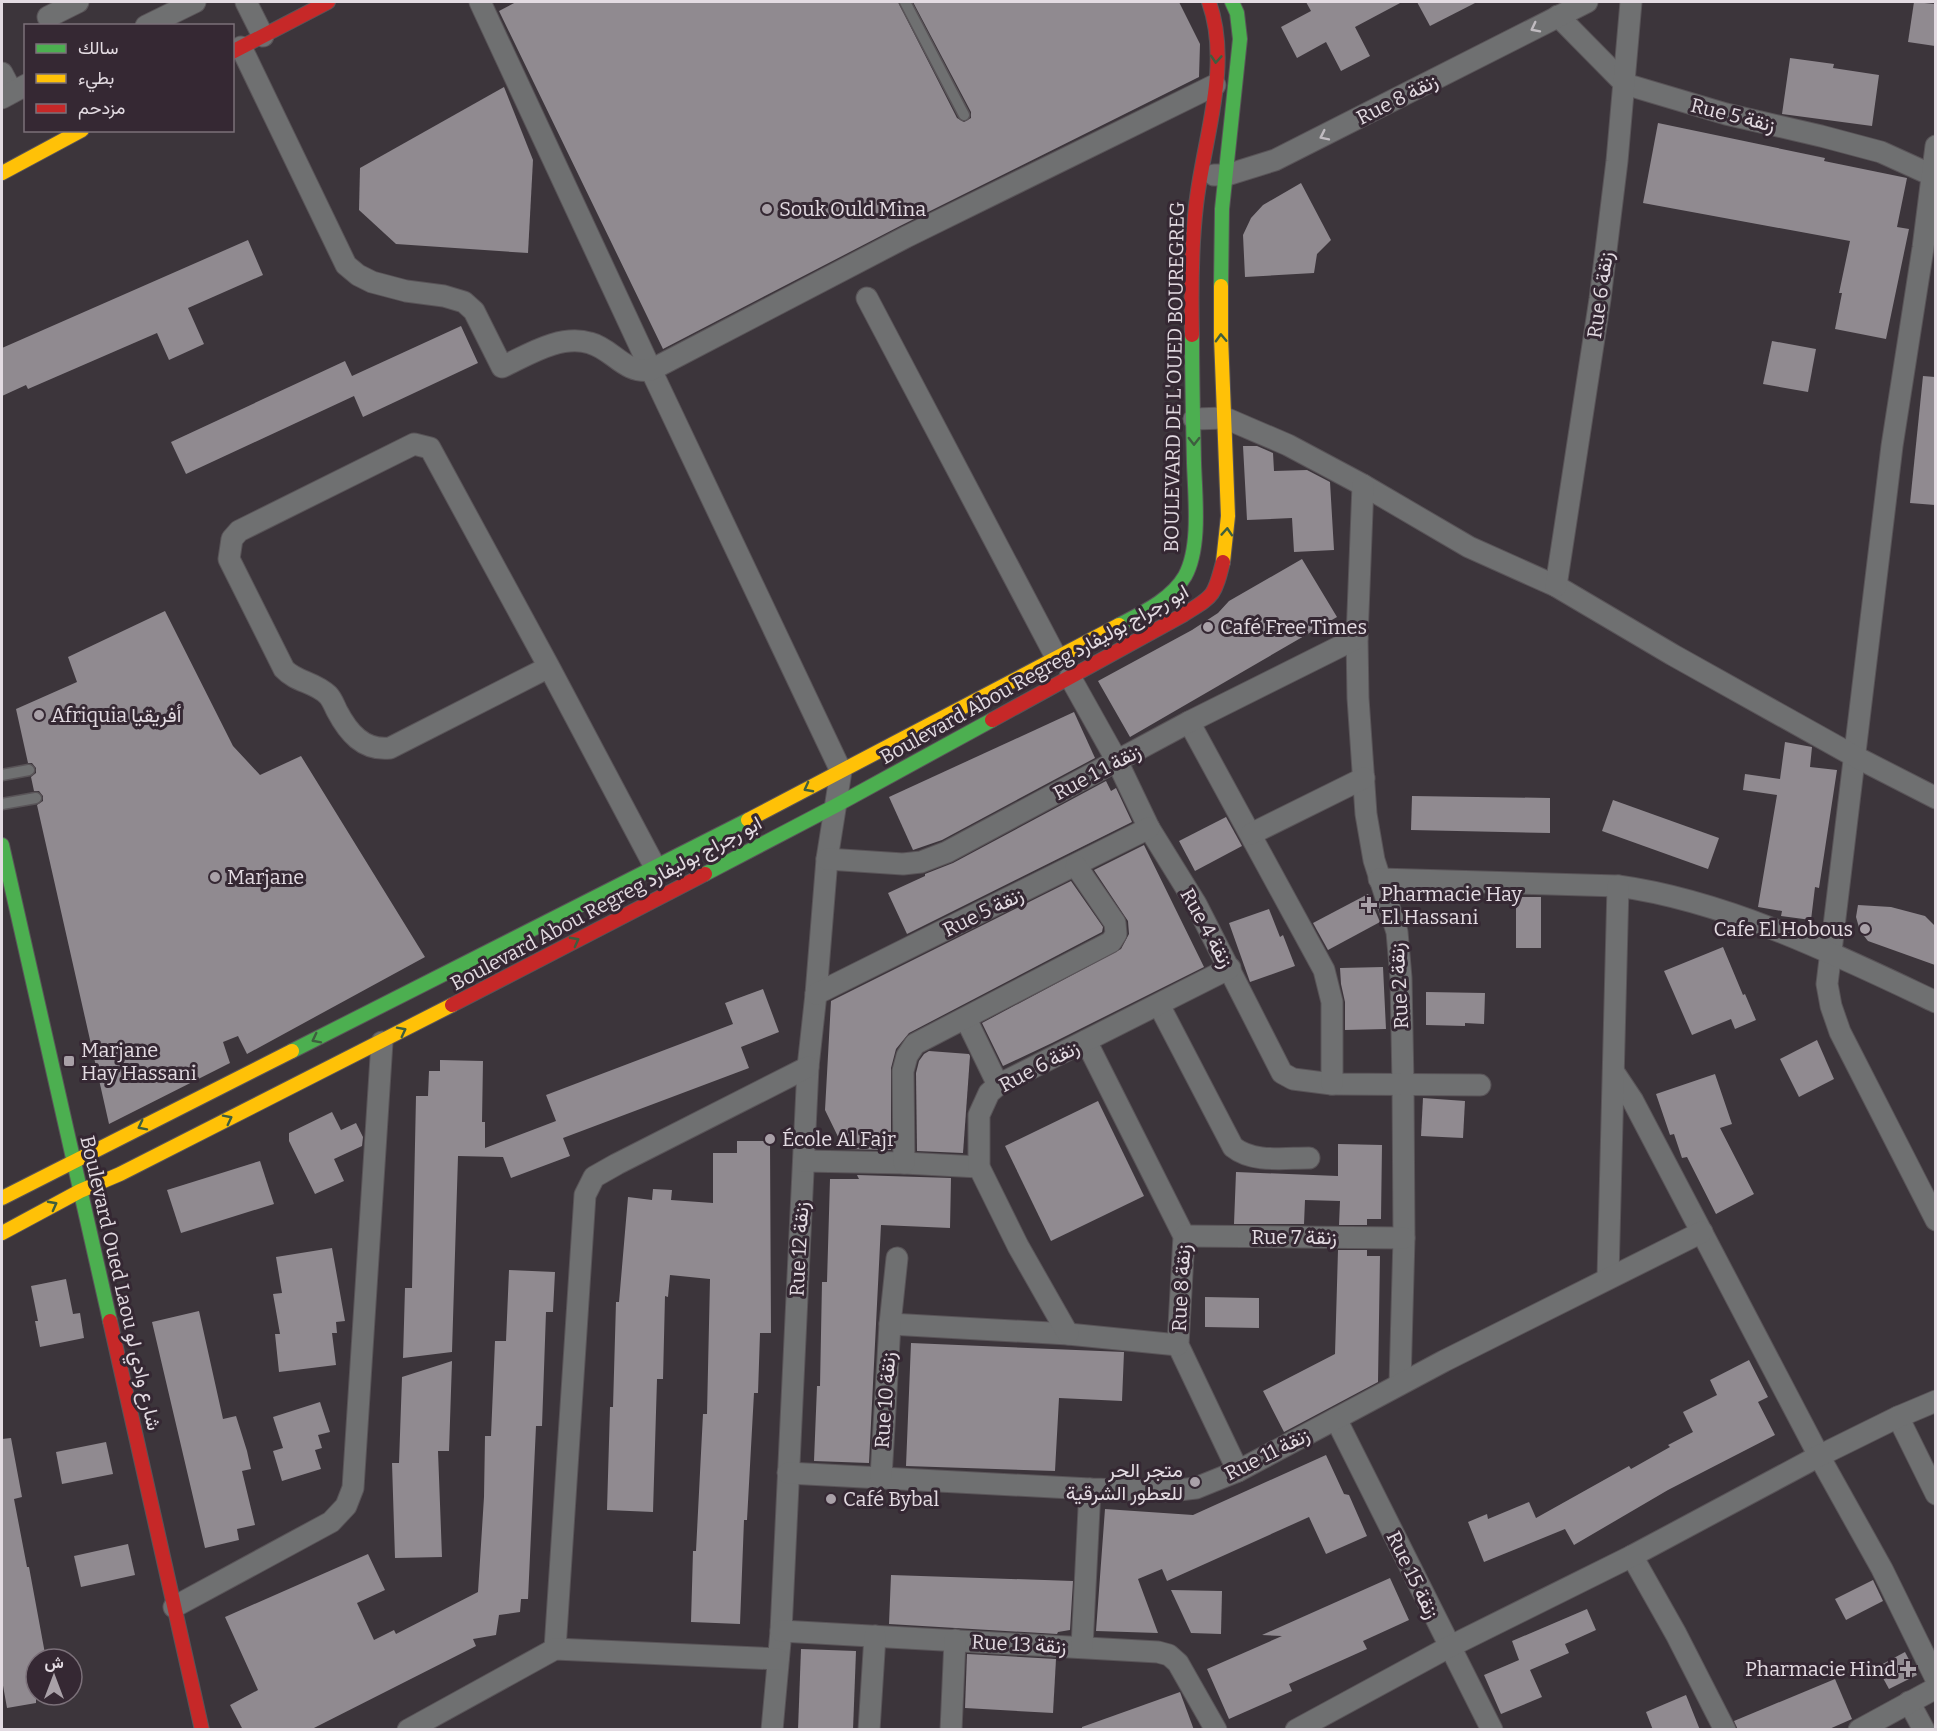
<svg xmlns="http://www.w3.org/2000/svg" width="1937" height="1731" font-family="Bitter,Vazirmatn,serif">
<rect width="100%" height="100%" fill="#3c353b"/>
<g fill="#908a90">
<path d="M 516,2 L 898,2 L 957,118 L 964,122 L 971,118 L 971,112 L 913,2 L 1179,2 L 1200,44 L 1199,77 L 900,226 L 663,349 L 499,11 Z"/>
<path d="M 1306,2 L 1402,2 L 1355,27 L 1370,56 L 1341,71 L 1326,42 L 1297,58 L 1281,27 L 1311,11 Z"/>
<path d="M 1417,2 L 1477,2 L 1430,26 Z"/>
<path d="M 1914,2 L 1935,4 L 1935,46 L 1908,42 Z"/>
<path d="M 1790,58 L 1834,64 L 1833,68 L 1879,75 L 1872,126 L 1782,114 Z"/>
<path d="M 504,87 L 533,160 L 528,253 L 396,244 L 359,210 L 360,168 Z"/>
<path d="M 1658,123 L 1825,158 L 1824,161 L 1907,178 L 1897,227 L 1909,229 L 1886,339 L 1835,329 L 1842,293 L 1839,293 L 1850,241 L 1643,203 Z"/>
<path d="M 1301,183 L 1331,240 L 1317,254 L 1314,273 L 1245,277 L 1243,235 L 1251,218 L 1263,205 Z"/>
<path d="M 248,240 L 263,275 L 188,308 L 204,344 L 169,360 L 157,333 L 28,389 L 26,385 L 2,396 L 2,348 Z"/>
<path d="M 461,326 L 478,363 L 363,417 L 354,396 L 186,474 L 171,442 L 345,361 L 352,376 Z"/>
<path d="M 1772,341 L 1816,349 L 1808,392 L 1763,384 Z"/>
<path d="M 1923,376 L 1935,377 L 1935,505 L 1910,503 Z"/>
<path d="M 1243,446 L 1257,446 L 1273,453 L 1274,471 L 1307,470 L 1330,482 L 1334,550 L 1294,552 L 1292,518 L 1247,520 Z"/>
<path d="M 1302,559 L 1337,617 L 1130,737 L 1098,681 L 1192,630 L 1218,613 L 1229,601 Z"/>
<path d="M 165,611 L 233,746 L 260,775 L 301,756 L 425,957 L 247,1054 L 238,1036 L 223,1042 L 230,1063 L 109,1124 L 37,805 L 43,801 L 43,796 L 39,791 L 34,791 L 31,777 L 36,773 L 36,768 L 32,763 L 28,763 L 16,709 L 77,682 L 68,657 Z"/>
<path d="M 1074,712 L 1095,758 L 942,840 L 913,850 L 889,797 Z"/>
<path d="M 1785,742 L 1812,747 L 1810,767 L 1837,770 L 1819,888 L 1815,887 L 1811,920 L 1781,916 L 1782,911 L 1758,907 L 1777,795 L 1743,790 L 1745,774 L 1780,779 Z"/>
<path d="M 1106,781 L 1111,791 L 1116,788 L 1132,822 L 907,934 L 888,893 L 925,876 L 925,874 L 953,863 Z"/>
<path d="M 1412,796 L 1550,798 L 1550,833 L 1411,830 Z"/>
<path d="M 1613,800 L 1719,838 L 1708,869 L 1602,831 Z"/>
<path d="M 1226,817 L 1242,846 L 1195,871 L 1179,841 Z"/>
<path d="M 1144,845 L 1204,967 L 1052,1043 L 1003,1066 L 982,1023 L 1121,949 L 1129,934 L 1128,921 L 1094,870 Z"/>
<path d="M 1071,881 L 1103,927 L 1102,932 L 909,1033 L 896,1049 L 891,1068 L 891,1150 L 844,1149 L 825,1110 L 831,1001 Z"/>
<path d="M 1368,894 L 1380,922 L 1328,950 L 1313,923 Z"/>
<rect x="1516" y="897" width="25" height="51"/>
<path d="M 1858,905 L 1891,907 L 1925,916 L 1935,926 L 1935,965 L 1868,941 L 1860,931 L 1856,917 Z"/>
<path d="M 1269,909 L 1280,937 L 1283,935 L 1295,966 L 1250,982 L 1229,923 Z"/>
<path d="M 1723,947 L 1743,995 L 1745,994 L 1756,1020 L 1735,1029 L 1731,1019 L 1692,1035 L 1664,971 Z"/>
<path d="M 1383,967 L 1386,1029 L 1345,1030 L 1345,1002 L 1341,984 L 1340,968 Z"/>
<path d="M 763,989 L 779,1032 L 741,1047 L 749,1068 L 563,1138 L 570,1156 L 511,1178 L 503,1157 L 458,1156 L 452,1352 L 403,1358 L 405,1288 L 412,1288 L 416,1096 L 428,1096 L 429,1071 L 440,1071 L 440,1060 L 483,1061 L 482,1122 L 485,1122 L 485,1148 L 556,1121 L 546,1095 L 733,1024 L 725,1003 Z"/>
<path d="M 1426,992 L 1485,993 L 1484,1024 L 1465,1023 L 1465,1026 L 1426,1025 Z"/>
<path d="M 1817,1040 L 1834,1079 L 1799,1097 L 1780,1059 Z"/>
<path d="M 929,1051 L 969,1054 L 970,1056 L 963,1153 L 917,1151 L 916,1073 L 919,1061 L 924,1054 Z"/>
<path d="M 1715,1074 L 1732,1124 L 1720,1128 L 1754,1194 L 1716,1214 L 1687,1157 L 1682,1158 L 1674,1134 L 1670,1135 L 1656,1094 Z"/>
<path d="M 1423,1098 L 1465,1101 L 1463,1138 L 1421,1136 Z"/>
<path d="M 1098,1101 L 1144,1196 L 1051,1241 L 1005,1146 Z"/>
<path d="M 332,1112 L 341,1130 L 356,1123 L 363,1137 L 362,1146 L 334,1159 L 344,1181 L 315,1194 L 289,1141 L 289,1133 Z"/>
<path d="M 737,1141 L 770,1141 L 771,1333 L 760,1333 L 758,1393 L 754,1393 L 747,1520 L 744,1520 L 740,1624 L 691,1622 L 693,1551 L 696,1551 L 703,1414 L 707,1414 L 710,1279 L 670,1275 L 668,1297 L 665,1296 L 663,1379 L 657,1379 L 653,1512 L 607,1510 L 610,1407 L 613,1407 L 616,1302 L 619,1302 L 628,1197 L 652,1200 L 653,1189 L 672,1190 L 671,1200 L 713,1203 L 713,1153 L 737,1153 Z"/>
<path d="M 1338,1144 L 1382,1145 L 1381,1219 L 1367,1219 L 1367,1225 L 1339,1225 L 1340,1201 L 1305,1200 L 1304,1224 L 1234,1224 L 1236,1172 L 1338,1176 Z"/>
<path d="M 260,1161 L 274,1204 L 181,1233 L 167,1190 Z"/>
<path d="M 857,1175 L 951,1178 L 950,1228 L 881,1225 L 869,1463 L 814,1461 L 817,1386 L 820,1386 L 822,1282 L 827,1282 L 830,1179 L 859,1179 Z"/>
<path d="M 332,1248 L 345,1321 L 336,1322 L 337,1333 L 332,1333 L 336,1365 L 279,1372 L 275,1334 L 280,1334 L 273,1294 L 282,1293 L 276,1257 Z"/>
<path d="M 1338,1250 L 1367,1250 L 1367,1256 L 1380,1256 L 1378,1382 L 1284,1432 L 1263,1391 L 1335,1354 Z"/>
<path d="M 509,1270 L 555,1272 L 553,1312 L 546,1312 L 542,1426 L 536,1426 L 528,1599 L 521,1599 L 520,1612 L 499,1615 L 496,1635 L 473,1639 L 476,1646 L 310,1730 L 243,1730 L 230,1705 L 258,1690 L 225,1617 L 368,1554 L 385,1590 L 357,1603 L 374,1640 L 394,1630 L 396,1634 L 478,1592 L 484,1497 L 485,1436 L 491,1436 L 495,1341 L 506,1341 Z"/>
<path d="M 66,1279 L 73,1314 L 80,1313 L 84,1338 L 40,1347 L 35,1321 L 38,1321 L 31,1286 Z"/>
<path d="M 1205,1297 L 1259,1298 L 1259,1328 L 1205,1327 Z"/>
<path d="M 199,1311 L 223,1419 L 236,1416 L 247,1451 L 251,1469 L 242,1471 L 255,1525 L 237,1529 L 239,1540 L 205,1548 L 152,1322 Z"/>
<path d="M 911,1343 L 1124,1352 L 1122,1401 L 1059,1398 L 1055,1471 L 906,1466 Z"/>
<path d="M 1749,1360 L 1768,1397 L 1758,1402 L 1775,1435 L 1668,1490 L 1574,1545 L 1565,1529 L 1484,1562 L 1468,1522 L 1487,1514 L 1488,1519 L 1529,1502 L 1536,1518 L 1629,1466 L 1631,1469 L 1670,1447 L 1668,1445 L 1693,1432 L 1683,1412 L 1717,1395 L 1710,1380 Z"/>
<path d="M 452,1361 L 449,1451 L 438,1451 L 442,1557 L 395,1558 L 392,1463 L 399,1463 L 402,1377 Z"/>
<path d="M 320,1402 L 330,1432 L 318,1435 L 322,1448 L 315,1450 L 321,1469 L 282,1481 L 273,1451 L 283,1448 L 273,1417 Z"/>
<path d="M 11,1438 L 22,1497 L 14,1499 L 27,1567 L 29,1567 L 46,1659 L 36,1659 L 36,1703 L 7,1708 L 2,1680 L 2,1439 Z"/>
<path d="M 106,1442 L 113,1474 L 62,1484 L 56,1452 Z"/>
<path d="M 1326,1455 L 1344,1494 L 1349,1495 L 1367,1536 L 1326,1554 L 1309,1517 L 1167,1581 L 1162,1569 L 1138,1579 L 1158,1633 L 1096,1631 L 1105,1509 L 1193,1515 Z"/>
<path d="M 128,1544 L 135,1575 L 81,1587 L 74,1556 Z"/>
<path d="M 891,1575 L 1073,1581 L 1070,1630 L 1058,1632 L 1057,1634 L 889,1624 Z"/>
<path d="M 1390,1578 L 1409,1620 L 1363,1641 L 1367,1649 L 1289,1684 L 1292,1691 L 1229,1719 L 1207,1669 L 1282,1636 L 1262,1635 Z"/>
<path d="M 1873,1580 L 1883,1601 L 1846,1620 L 1835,1599 Z"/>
<path d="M 1171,1590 L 1222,1591 L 1221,1634 L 1191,1633 Z"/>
<path d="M 1587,1609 L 1596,1630 L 1565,1644 L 1569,1653 L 1530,1670 L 1542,1697 L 1501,1714 L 1484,1675 L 1519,1660 L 1512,1641 Z"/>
<path d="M 801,1649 L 856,1651 L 853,1730 L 798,1730 Z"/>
<path d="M 1905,1652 L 1917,1675 L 1889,1689 L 1877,1667 Z"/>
<path d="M 967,1654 L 1056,1659 L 1053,1713 L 965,1708 Z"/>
<path d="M 1835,1679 L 1852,1719 L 1827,1730 L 1738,1730 L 1734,1721 Z"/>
<path d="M 1180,1692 L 1194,1730 L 1082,1730 L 1082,1727 Z"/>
<path d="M 1686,1695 L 1700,1730 L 1653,1730 L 1646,1712 Z"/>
</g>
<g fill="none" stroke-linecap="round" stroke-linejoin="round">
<defs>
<g id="lane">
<path d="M 905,2 L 964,115"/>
<path d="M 2,775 L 29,770"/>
<path d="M 2,804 L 36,798"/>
</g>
<g id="street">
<path d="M 246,2 L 263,36"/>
<path d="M 480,2 L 651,370 L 841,771 L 827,859 L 816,994 L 808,1067 L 781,1631 L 772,1730"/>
<path d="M 1558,16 L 1625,84 L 1726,114 L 1821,136 L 1881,152 L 1936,177"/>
<path d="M 48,17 L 78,2"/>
<path d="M 146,26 L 195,2"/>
<path d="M 241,47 L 346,265 L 358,275 L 372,282 L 406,291 L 444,296 L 464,302 L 474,311 L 502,367 C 528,355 560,334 590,343 C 613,349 624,374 651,370 L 906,237 L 1215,85"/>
<path d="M 2,73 L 12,92"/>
<path d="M 2,98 L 26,85"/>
<path d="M 1936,146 L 1923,248 L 1892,446 L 1827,984 L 1831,1006 L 1840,1032 L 1936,1220"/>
<path d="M 1214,175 L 1227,175 L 1275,160 L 1587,2"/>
<path d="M 867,298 L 1056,657"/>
<path d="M 1194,419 L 1225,418 L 1288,445 L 1363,485 L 1469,547 L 1556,586 L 1673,655 L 1854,756 L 1936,798"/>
<path d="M 1363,485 L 1357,638 L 1358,698 L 1366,814 L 1374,860 L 1397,932 L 1401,978 L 1403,1084 L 1404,1238 L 1400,1384"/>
<path d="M 1556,586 L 1600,299 L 1617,161 L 1631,2"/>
<path d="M 549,667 L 390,748 C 363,751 348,732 337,711 C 334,705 332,699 328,695 C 315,682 296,682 284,669 L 229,559 L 232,539 L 239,531 L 414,444 L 430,448 L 549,667 L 655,867"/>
<path d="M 1070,677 L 1117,761 L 1149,828 L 1196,904 L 1282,1073 L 1293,1079 L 1332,1084 L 1480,1085"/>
<path d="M 1189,722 L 1324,970 L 1332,1002 L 1332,1084"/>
<path d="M 1251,834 L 1364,778"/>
<path d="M 827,859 L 903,864 L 921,862 L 947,852 L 1189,722 L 1357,638"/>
<path d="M 1379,879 L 1618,886 C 1727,901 1837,955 1936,1002"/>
<path d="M 816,994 L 1149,828"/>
<path d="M 1159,1005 L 1233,1147 C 1253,1163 1283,1158 1309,1158"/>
<path d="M 966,1019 L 998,1085"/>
<path d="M 1086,1041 L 1184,1236 L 1178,1345 L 1238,1471"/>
<path d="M 1615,1074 L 1633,1101 L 1819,1456 L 1882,1569 L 1936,1679"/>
<path d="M 804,1161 L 904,1163 L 979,1167"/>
<path d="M 904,1163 L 903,1071 L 907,1056 L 915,1044 L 1111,942 L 1116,934 L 1115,923 L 1076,866"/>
<path d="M 1184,1236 L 1404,1238"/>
<path d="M 1608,1277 L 1618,886"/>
<path d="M 890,1324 L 1068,1334 L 1178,1345"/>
<path d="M 1068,1334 L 1018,1246 L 979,1167 L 979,1115 L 989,1093 L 998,1085 L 1230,968"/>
<path d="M 1898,1417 L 1936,1494"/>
<path d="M 1336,1419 L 1492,1730"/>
<path d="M 788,1473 L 1090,1489 L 1170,1491 L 1196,1488 L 1238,1471 L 1444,1361 L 1702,1232"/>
<path d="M 881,1477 L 890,1324 L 897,1258"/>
<path d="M 1632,1556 L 1676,1634 L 1725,1730"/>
<path d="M 174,1607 L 331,1522 L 346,1506 L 353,1488 L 382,1042"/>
<path d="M 781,1631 L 1158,1652 L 1169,1655 L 1178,1663 L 1216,1730"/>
<path d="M 1082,1647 L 1090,1489"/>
<path d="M 555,1649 L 585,1195 L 594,1177 L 617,1164 L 808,1067"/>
<path d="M 1909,1702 L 1924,1730"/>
<path d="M 408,1730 L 555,1649 L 778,1659"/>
<path d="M 869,1730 L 875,1636"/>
<path d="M 951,1730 L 955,1640"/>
<path d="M 1296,1730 L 1449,1647 L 1632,1556 L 1819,1456 L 1898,1417 L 1936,1401"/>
<path d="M 1859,1730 L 1936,1688"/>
</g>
<g id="fast">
<path d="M 1221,286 L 1222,209 L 1240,39 L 1237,13 L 1232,2"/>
<path d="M 1119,625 C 1142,613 1171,600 1185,576 C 1201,547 1195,496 1194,463 C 1193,420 1192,378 1192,335"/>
<path d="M 2,845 L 110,1321"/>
<path d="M 705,874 L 835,806 L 992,720"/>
<path d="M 292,1051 L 748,820"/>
</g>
<g id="slow">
<path d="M 2,173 L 82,130"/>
<path d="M 1221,286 L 1221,337 L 1228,516 L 1223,562"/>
<path d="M 748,820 L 1119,625"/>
<path d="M 2,1198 L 292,1051"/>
<path d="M 2,1233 L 80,1191 L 120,1174 L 452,1005"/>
</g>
<g id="jam">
<path d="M 232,52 L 328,2"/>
<path d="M 1192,335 C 1191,292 1191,249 1196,206 C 1203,140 1232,67 1209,2"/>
<path d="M 992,720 L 1183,615 C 1213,596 1214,598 1223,562"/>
<path d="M 452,1005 L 705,874"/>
<path d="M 110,1321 L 202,1730"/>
</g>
</defs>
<use href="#lane" stroke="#595458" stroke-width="13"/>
<use href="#street" stroke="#595458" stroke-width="23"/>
<use href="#fast" stroke="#595458" stroke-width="16"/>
<use href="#slow" stroke="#595458" stroke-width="16"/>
<use href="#jam" stroke="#595458" stroke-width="16"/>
<use href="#lane" stroke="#6f7071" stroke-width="10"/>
<use href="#street" stroke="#6f7071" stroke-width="21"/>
<use href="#fast" stroke="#4caf50" stroke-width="14"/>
<use href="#slow" stroke="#ffc107" stroke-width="14"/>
<use href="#jam" stroke="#c62828" stroke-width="14"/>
</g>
<defs><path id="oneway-chevron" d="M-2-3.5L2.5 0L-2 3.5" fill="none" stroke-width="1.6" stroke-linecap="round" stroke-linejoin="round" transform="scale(1.5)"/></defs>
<g stroke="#c0bbc0">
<use href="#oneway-chevron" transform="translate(1535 28) rotate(153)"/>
<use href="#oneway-chevron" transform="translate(1324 136) rotate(154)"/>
</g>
<g stroke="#3e5e3f">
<use href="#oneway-chevron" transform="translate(1216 59) rotate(94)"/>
<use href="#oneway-chevron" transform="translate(1221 338) rotate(-92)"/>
<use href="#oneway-chevron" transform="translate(1194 441) rotate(90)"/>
<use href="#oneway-chevron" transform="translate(1227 532) rotate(-86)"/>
<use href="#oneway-chevron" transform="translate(808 788) rotate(152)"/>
<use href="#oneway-chevron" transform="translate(575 941) rotate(-28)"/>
<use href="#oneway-chevron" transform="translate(402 1031) rotate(-27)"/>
<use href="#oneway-chevron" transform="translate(316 1039) rotate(153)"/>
<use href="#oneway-chevron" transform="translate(228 1119) rotate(-27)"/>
<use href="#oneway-chevron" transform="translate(142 1126) rotate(153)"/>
<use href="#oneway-chevron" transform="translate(53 1205) rotate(-28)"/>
</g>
<g fill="#a9a1a8" stroke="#352833" stroke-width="2">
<circle cx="767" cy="209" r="6"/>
<circle cx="1208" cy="627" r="6"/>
<circle cx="39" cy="715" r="6"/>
<circle cx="215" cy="877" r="6"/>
<path d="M1366 896h6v6h6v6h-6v6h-6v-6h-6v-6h6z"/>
<circle cx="1865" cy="929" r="6"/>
<rect x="63" y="1055" width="12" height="12" rx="3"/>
<circle cx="770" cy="1139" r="6"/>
<circle cx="1195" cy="1482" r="6"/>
<circle cx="831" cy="1499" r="6"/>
<path d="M1905 1660h6v6h6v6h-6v6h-6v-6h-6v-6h6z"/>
</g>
<g text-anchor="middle" stroke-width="6" stroke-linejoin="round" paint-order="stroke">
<g font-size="20" fill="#e3dbe2" stroke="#352833">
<text transform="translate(1397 99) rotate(-27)" y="7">Rue 8 زنقة</text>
<text transform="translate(1733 115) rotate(14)" y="7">Rue 5 زنقة</text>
<text transform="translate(1600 295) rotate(-82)" y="7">Rue 6 زنقة</text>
<text transform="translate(1174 377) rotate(-89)" y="7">BOULEVARD DE L'OUED BOUREGREG</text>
<text transform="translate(1034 674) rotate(-29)" y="7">Boulevard Abou Regreg ابو رجراج بوليفارد</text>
<text transform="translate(1097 772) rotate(-28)" y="7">Rue 1 زنقة 1</text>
<text transform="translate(606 903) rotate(-28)" y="7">Boulevard Abou Regreg ابو رجراج بوليفارد</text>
<text transform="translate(983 912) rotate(-26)" y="7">Rue 5 زنقة</text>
<text transform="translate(1207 928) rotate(61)" y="7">Rue 4 زنقة</text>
<text transform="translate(1399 986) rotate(-93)" y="7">Rue 2 زنقة</text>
<text transform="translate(1039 1066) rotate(-28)" y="7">Rue 6 زنقة</text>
<text x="1294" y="1244">Rue 7 زنقة</text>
<text transform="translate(799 1249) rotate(-87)" y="7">Rue 12 زنقة</text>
<text transform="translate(121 1283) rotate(77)" y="7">Boulevard Oued Laou شارع وادي لو</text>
<text transform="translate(1181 1288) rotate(-87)" y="7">Rue 8 زنقة</text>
<text transform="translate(885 1400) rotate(-86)" y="7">Rue 10 زنقة</text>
<text transform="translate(1267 1454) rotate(-27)" y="7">Rue 11 زنقة</text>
<text transform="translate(1413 1575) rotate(64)" y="7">Rue 15 زنقة</text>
<text transform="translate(1019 1644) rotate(3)" y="7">Rue 13 زنقة</text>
</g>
<g font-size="20" fill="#e3dbe2" stroke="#352833" text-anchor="start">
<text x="779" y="216">Souk Ould Mina</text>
<text x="1220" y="634">Café Free Times</text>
<text x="51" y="722">Afriquia أفريقيا</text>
<text x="227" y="884">Marjane</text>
<text x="1381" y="901">Pharmacie Hay<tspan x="1381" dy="23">El Hassani</tspan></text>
<text x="1853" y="936" text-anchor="end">Cafe El Hobous</text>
<text x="81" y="1057">Marjane<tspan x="81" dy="23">Hay Hassani</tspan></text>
<text x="782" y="1146">École Al Fajr</text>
<text x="1183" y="1477" text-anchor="end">متجر الحر<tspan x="1183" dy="23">للعطور الشرقية</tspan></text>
<text x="843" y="1506">Café Bybal</text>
<text x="1896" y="1676" text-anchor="end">Pharmacie Hind</text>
</g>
</g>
<rect width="1937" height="1731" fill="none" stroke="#e3dbe2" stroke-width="6"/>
<rect x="24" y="24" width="210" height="108" fill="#352833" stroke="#7b7079" stroke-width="1.5"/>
<rect x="36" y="44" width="30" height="9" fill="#4caf50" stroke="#7b7079" stroke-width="1.5"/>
<text x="78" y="54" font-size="18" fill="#e3dbe2">سالك</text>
<rect x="36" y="74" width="30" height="9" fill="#ffc107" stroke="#7b7079" stroke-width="1.5"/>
<text x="78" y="84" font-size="18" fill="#e3dbe2">بطيء</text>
<rect x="36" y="104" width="30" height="9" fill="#c62828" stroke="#7b7079" stroke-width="1.5"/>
<text x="78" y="114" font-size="18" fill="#e3dbe2">مزدحم</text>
<g transform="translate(54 1677)"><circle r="28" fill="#352833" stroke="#7b7079" stroke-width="1.5"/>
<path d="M0-4.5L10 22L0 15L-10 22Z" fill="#a9a1a8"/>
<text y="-9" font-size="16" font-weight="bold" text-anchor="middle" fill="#e3dbe2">ش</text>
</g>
</svg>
